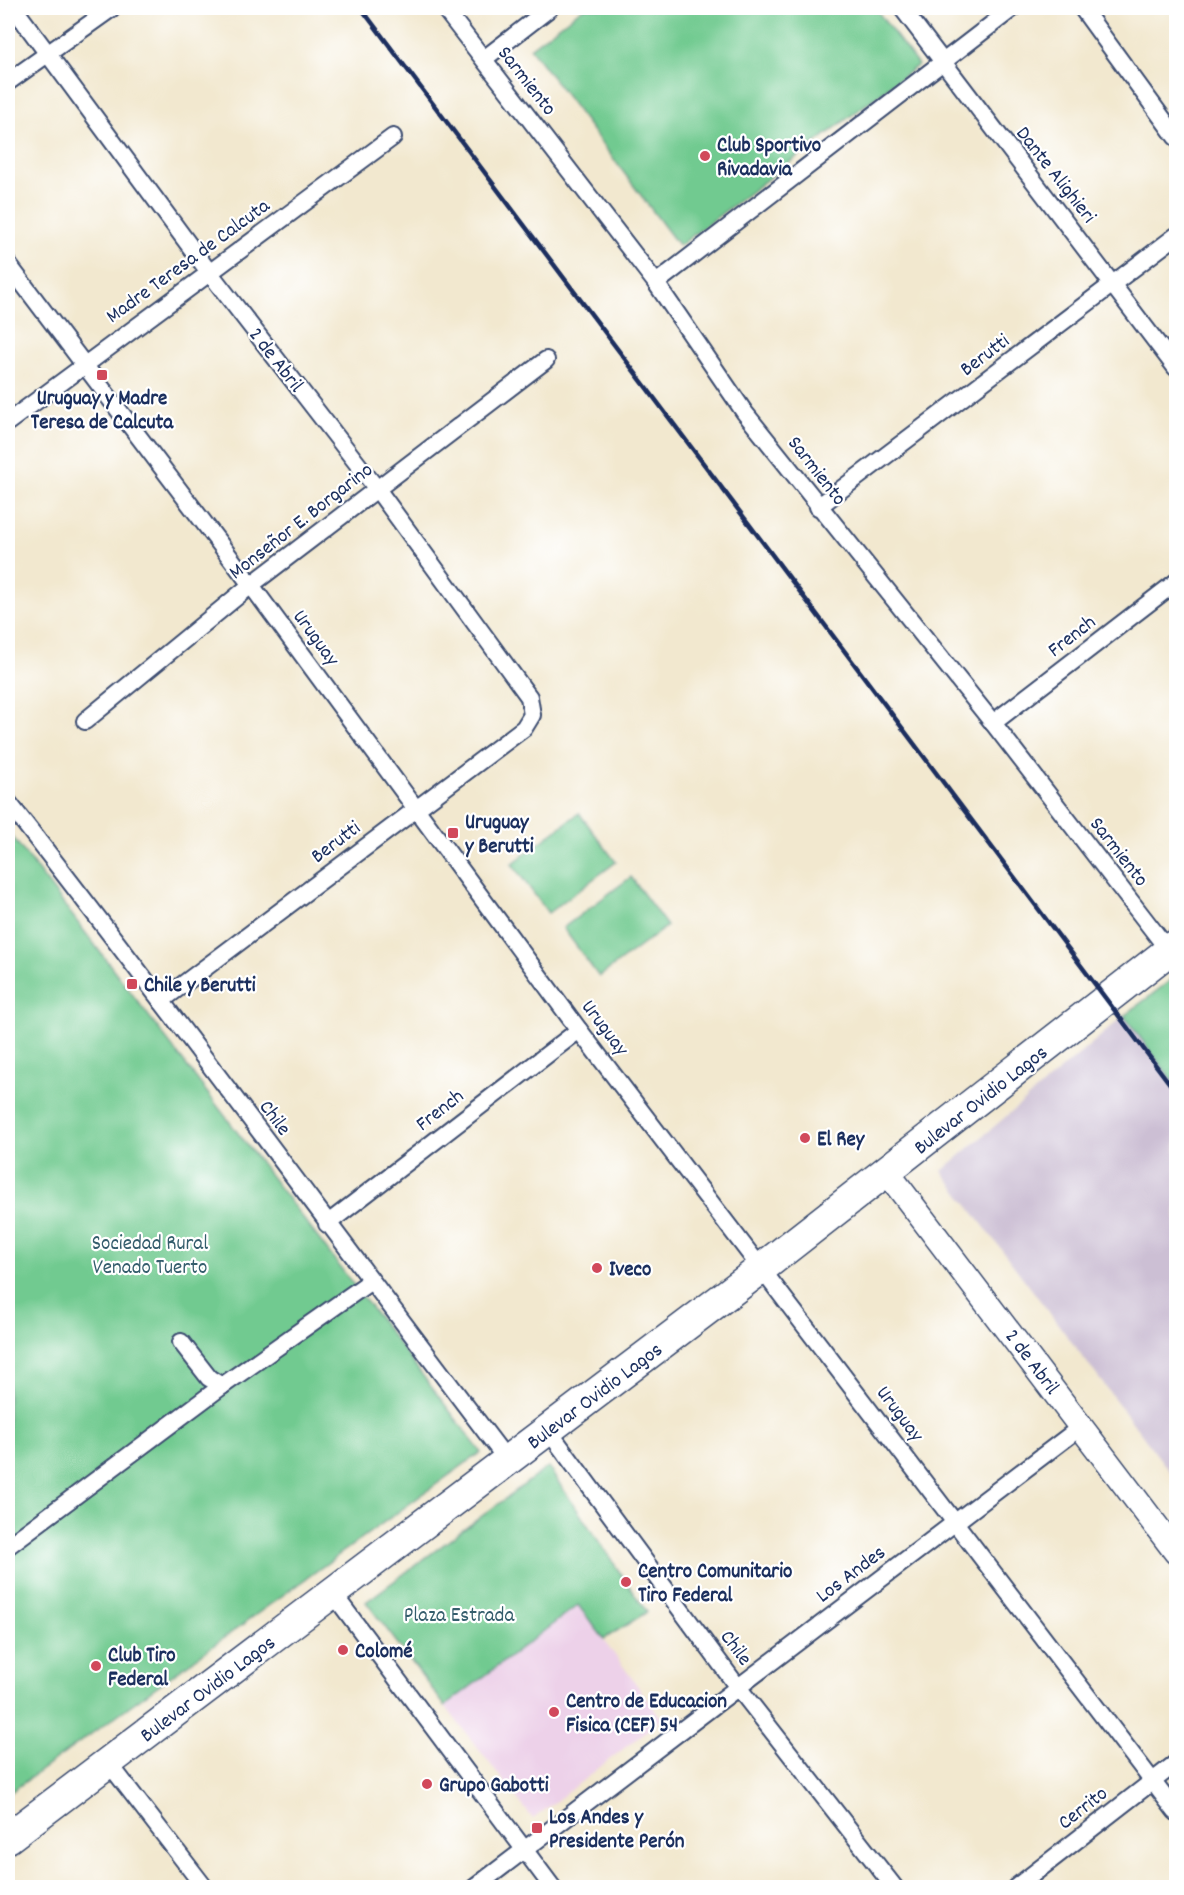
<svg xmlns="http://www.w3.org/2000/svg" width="1184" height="1895" font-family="Dekko,sans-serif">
<rect width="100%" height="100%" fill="#fff"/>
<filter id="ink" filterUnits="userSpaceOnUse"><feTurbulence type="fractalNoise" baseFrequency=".0167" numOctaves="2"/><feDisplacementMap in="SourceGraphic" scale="12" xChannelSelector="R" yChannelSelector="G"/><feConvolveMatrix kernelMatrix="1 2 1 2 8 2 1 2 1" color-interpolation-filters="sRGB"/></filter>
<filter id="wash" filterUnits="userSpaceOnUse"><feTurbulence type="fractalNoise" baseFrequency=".008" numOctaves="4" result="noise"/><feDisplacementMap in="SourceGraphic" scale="24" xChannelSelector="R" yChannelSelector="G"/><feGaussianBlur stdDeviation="1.35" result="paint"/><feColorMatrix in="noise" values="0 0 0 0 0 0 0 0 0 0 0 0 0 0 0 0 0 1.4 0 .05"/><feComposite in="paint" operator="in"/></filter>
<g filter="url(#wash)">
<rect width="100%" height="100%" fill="#f2e8cf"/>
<path fill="#edd1e9" d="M 578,1605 L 662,1719 L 533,1819 L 445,1706 Z"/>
<path fill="#ccbfd4" d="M 1124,1016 L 1176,1085 L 1176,1480 L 942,1171 Z"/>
<g fill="#71ca90" stroke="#467c77" stroke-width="1.5">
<path d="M 583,8 L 875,8 L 918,65 L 679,246 L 530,48 Z"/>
<path d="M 579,813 L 616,862 L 548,913 L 512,864 Z"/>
<path d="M 8,831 L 481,1452 L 8,1794 Z"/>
<path d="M 631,877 L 667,926 L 599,977 L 563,928 Z"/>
<path d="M 1176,976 L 1176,1085 L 1124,1016 Z"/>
<path d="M 548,1467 L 647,1612 L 604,1639 L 578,1605 L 445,1706 L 366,1602 Z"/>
</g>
</g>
<g filter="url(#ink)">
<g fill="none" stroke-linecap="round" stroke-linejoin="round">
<defs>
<g id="street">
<path d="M 14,8 L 209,272 L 377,489 L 529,697 L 532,715 L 524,728 L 161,1001"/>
<path d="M 444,8 L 656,283 L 745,413 L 993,723 L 1169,951"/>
<path d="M 902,8 L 1176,368"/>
<path d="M 1082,8 L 1176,137"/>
<path d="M 484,59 L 550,8"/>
<path d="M 8,82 L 112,8"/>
<path d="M 8,264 L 251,585 L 579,1030 L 1176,1812"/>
<path d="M 656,283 L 1013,8"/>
<path d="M 8,422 L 393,137"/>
<path d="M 818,507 L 1176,236"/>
<path d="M 85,721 L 251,585 L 546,360"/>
<path d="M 993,723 L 1176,582"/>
<path d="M 8,802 C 178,1018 340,1241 507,1460"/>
<path d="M 327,1224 L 579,1030"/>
<path d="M 181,1342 L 209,1378 L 222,1386 L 371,1281"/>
<path d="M 548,1430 L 737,1686 L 895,1888"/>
<path d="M 8,1546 L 222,1386"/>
<path d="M 332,1592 L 553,1888"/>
<path d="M 108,1762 L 205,1888"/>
<path d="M 474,1888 L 1082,1426"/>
<path d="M 1015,1888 L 1176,1763"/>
</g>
<path id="secondary" d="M 887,1172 L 1176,1552"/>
<path id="highway" d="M 8,1838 L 762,1268 L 1176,945"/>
</defs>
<use href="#street" stroke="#3b4b6f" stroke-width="20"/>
<use href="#secondary" stroke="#3b4b6f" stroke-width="27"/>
<use href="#highway" stroke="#3b4b6f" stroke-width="33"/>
<use href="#street" stroke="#fff" stroke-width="16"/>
<use href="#secondary" stroke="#fff" stroke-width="24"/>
<use href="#highway" stroke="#fff" stroke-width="30"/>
<path stroke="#1b2f5e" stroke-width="4.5" d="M 361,8 L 1176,1092"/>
</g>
</g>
<g fill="#d1495b" stroke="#fff" stroke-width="2">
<circle cx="705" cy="156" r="6"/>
<rect x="96" y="369" width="12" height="12" rx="3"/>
<rect x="447" y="827" width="12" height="12" rx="3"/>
<rect x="126" y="978" width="12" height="12" rx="3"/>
<circle cx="805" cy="1138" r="6"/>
<circle cx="597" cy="1268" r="6"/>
<circle cx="626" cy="1582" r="6"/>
<circle cx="343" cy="1650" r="6"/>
<circle cx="96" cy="1666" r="6"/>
<circle cx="554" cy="1712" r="6"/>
<circle cx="427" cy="1784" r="6"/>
<rect x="531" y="1822" width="12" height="12" rx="3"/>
</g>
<g text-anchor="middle" stroke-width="4.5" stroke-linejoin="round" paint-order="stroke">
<g font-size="21" fill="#1b2f5e" stroke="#fff">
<text transform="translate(528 80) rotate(52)" y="7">Sarmiento</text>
<text transform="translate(1057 174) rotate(52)" y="7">Dante Alighieri</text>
<text transform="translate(187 260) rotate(-36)" y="7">Madre Teresa de Calcuta</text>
<text transform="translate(984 354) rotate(-37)" y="7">Berutti</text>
<text transform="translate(277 359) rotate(52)" y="7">2 de Abril</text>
<text transform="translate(818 470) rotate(52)" y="7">Sarmiento</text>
<text transform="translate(300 520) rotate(-38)" y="7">Monseñor E. Borgarino</text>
<text transform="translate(1071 635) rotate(-38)" y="7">French</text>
<text transform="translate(317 637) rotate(54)" y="7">Uruguay</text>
<text transform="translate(335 841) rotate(-37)" y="7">Berutti</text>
<text transform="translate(1120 851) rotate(52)" y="7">Sarmiento</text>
<text transform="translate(606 1027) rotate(53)" y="7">Uruguay</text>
<text transform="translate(980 1099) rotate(-38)" y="7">Bulevar Ovidio Lagos</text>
<text transform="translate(439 1109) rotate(-38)" y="7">French</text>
<text transform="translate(276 1117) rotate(53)" y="7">Chile</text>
<text transform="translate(1033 1361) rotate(53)" y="7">2 de Abril</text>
<text transform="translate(594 1395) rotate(-37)" y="7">Bulevar Ovidio Lagos</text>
<text transform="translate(901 1413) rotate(53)" y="7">Uruguay</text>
<text transform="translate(850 1573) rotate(-37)" y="7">Los Andes</text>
<text transform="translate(737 1647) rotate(53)" y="7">Chile</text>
<text transform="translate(207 1688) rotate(-37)" y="7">Bulevar Ovidio Lagos</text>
<text transform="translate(1082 1807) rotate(-38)" y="7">Cerrito</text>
</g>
<g font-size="21" font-weight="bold" fill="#1b2f5e" stroke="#fff" text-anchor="start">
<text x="717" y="151">Club Sportivo<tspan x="717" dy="24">Rivadavia</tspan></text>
<text x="102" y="404" text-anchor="middle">Uruguay y Madre<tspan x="102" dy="24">Teresa de Calcuta</tspan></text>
<text x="465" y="828">Uruguay<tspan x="465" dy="24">y Berutti</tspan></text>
<text x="144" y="991">Chile y Berutti</text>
<text x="817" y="1145">El Rey</text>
<text x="609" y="1275">Iveco</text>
<text x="638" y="1577">Centro Comunitario<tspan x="638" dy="24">Tiro Federal</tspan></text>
<text x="355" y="1657">Colomé</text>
<text x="108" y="1661">Club Tiro<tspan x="108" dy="24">Federal</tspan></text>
<text x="566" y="1707">Centro de Educacion<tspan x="566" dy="24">Fisica (CEF) 54</tspan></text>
<text x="439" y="1791">Grupo Gabotti</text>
<text x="549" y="1823">Los Andes y<tspan x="549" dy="24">Presidente Perón</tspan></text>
</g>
<g font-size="21" fill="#355e6d" stroke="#fff">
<text x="150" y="1249">Sociedad Rural<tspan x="150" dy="24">Venado Tuerto</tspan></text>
<text x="459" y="1621">Plaza Estrada</text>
</g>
</g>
<rect width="1184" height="1895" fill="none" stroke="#fff" stroke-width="30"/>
</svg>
